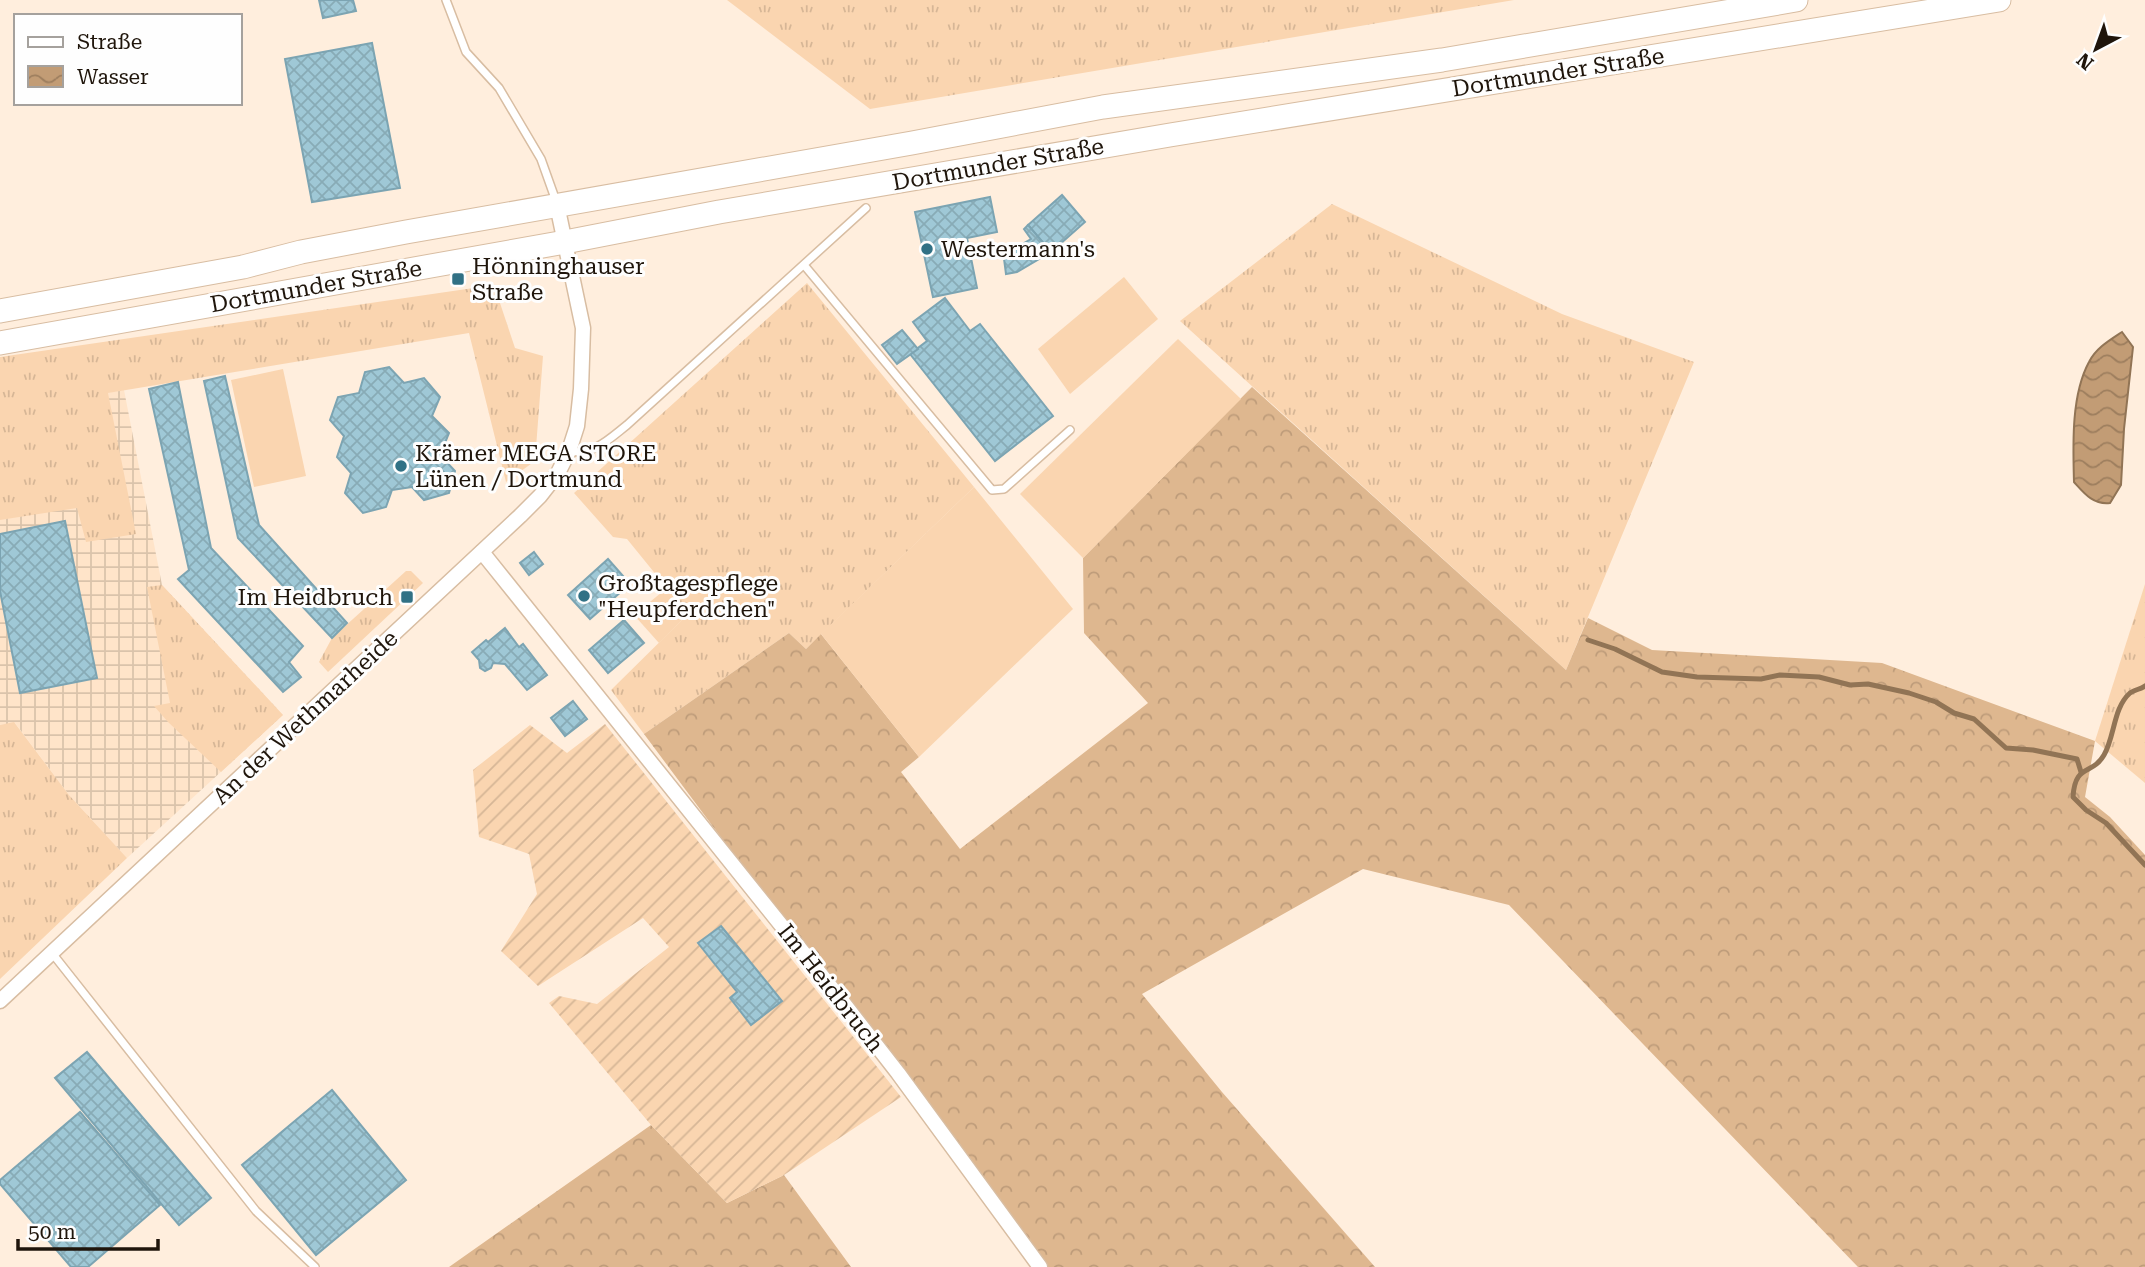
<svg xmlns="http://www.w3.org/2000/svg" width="2145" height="1267" font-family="'Roboto Serif',serif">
<defs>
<pattern id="industrial-grid" width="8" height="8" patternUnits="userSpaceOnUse" patternTransform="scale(1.75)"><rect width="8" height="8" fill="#ffe4c9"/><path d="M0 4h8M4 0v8" fill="none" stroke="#dac3ab"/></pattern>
<pattern id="grass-tufts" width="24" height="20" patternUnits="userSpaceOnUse" patternTransform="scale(1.75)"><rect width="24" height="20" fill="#fad5b0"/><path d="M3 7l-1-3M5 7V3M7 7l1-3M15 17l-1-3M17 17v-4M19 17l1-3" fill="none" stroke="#d6b696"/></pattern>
<pattern id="forest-crowns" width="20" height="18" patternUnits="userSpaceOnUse" patternTransform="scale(1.75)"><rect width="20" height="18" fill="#deb78f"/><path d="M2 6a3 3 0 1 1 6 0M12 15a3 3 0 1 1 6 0" fill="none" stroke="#be9c7a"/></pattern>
<pattern id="garden-furrows" width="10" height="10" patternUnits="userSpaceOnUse" patternTransform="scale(1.75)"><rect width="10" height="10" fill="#fad5b0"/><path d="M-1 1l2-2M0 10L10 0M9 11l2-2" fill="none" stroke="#d6b696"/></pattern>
<pattern id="water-waves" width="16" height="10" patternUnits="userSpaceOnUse" patternTransform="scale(1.75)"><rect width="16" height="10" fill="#c29c75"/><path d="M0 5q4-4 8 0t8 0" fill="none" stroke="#9d7e5e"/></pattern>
<pattern id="building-cross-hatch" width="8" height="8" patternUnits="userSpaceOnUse" patternTransform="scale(1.75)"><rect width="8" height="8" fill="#9fc8d6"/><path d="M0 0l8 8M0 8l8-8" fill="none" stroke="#88abb6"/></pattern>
</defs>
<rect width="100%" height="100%" fill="#fed"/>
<path fill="url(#industrial-grid)" d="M 124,390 L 162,585 L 283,715 L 127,858 L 69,795 L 15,723 L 0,725 L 0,410 Z"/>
<g fill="url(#grass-tufts)">
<path d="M 727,0 L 1514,0 L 870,109 Z"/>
<path d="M 1332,204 L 1562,314 L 1694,362 L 1566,670 L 1180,321 Z"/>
<path d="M 807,283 L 974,487 L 806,649 L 789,633 L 644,734 L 611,690 L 688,614 L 627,539 L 613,537 L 574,493 Z"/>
<path d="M 494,285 L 515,348 L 543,356 L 535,461 L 506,482 L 469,333 L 108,393 L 136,534 L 86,542 L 77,508 L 0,520 L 0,357 Z"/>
<path d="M 406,571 L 411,571 L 423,583 L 328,672 L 319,662 L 332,638 Z"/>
<path d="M 2145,584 L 2145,783 L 2095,741 Z"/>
<path d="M 162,585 L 283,715 L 221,772 L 168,722 L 154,706 L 170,703 L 147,587 Z"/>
<path d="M 14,722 L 69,795 L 127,858 L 0,979 L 0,725 Z"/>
</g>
<g fill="url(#forest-crowns)">
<path d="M 1252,387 L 1566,670 L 1588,618 L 1652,650 L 1882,663 L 2095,741 L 2085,797 L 2110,817 L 2145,855 L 2145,1267 L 1858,1267 L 1509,905 L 1363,869 L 1142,994 L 1222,1092 L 1375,1267 L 1041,1267 L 644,734 L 789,633 L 806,649 L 821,634 L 919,757 L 901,772 L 960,849 L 1148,703 L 1084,633 L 1083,558 Z"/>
<path d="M 651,1125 L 727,1203 L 784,1175 L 851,1267 L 449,1267 Z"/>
</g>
<path fill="url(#garden-furrows)" d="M 605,724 L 901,1097 L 784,1175 L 727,1203 L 651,1125 L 549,1003 L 559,996 L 597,1004 L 669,947 L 643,918 L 538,986 L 501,951 L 537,894 L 529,854 L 479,837 L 473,770 L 530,725 L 567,753 Z"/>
<g fill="#fad5b0">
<path d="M 1124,277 L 1158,319 L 1070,394 L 1038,349 Z"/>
<path d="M 1178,339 L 1241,399 L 1083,558 L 1020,494 Z"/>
<path d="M 283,369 L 306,476 L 254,487 L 231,380 Z"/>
<path d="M 974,487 L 1073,609 L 919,757 L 821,634 Z"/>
<path d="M 667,588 L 688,614 L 659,643 L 634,615 Z"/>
</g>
<path fill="url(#water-waves)" stroke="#917455" stroke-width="2" d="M 2122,332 L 2133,347 L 2124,429 L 2121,485 L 2110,503 C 2093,505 2084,493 2074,482 C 2073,445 2071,395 2089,362 C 2096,348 2110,340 2122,332 Z"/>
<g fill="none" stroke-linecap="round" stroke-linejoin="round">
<g stroke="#917455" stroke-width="5">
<path d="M 1588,640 L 1615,649 L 1662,672 L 1697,677 L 1761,679 L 1780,675 L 1819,677 L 1850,685 L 1868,684 L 1909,693 L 1936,702 L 1954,713 L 1974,719 L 2006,748 L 2033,750 L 2077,759 L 2081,772"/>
<path d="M 2145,686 C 2141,689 2134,690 2130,693 C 2113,708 2115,736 2104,755 C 2092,776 2075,763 2073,797 L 2086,810 L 2106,823 L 2145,865"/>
</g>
</g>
<g fill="url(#building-cross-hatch)" stroke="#7ca4b2" stroke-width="2">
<path d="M 319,0 L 353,0 L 356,11 L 323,18 Z"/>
<path d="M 372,43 L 400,188 L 312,202 L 285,59 Z"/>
<path d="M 1062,195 L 1085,222 L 1051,252 L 1028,225 Z"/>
<path d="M 990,197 L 997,232 L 967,238 L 977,288 L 933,297 L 915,212 Z"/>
<path d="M 1028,225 L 1051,252 L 1017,272 L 1006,274 L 1003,251 L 1012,250 L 1031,239 L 1024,229 Z"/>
<path d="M 945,298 L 970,331 L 980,324 L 1053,416 L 995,461 L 910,354 L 927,341 L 913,322 Z"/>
<path d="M 902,330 L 918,349 L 897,364 L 882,345 Z"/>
<path d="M 389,367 L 404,383 L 424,378 L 440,397 L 432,416 L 449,433 L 440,455 L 455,471 L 449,493 L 424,500 L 412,487 L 392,490 L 386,507 L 363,513 L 345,493 L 351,473 L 337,457 L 344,436 L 330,420 L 338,397 L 359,393 L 365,372 Z"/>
<path d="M 225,376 L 259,525 L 347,623 L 332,638 L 238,538 L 204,381 Z"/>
<path d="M 178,382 L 211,548 L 303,646 L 289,662 L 301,677 L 283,692 L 178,579 L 189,570 L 149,389 Z"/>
<path d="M 65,521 L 97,678 L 20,693 L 0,591 L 0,534 Z"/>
<path d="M 534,552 L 543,564 L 529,575 L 520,563 Z"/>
<path d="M 608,559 L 630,584 L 590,619 L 568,595 Z"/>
<path d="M 624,620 L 644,643 L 608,673 L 589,650 Z"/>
<path d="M 505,628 L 519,647 L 523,644 L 547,675 L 527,690 L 505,664 L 493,663 L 491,668 L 485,671 L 480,668 L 479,660 L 472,652 L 486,640 L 488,642 Z"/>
<path d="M 573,701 L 587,719 L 565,736 L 551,718 Z"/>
<path d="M 721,926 L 782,1001 L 751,1025 L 730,998 L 737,992 L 698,943 Z"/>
<path d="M 87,1052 L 211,1198 L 179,1225 L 55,1078 Z"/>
<path d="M 332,1090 L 406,1180 L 316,1255 L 242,1165 Z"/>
<path d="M 80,1112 L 160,1205 L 88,1267 L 71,1267 L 0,1184 L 0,1180 Z"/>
</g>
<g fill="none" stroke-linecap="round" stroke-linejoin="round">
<defs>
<g id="lane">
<path d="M 446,0 L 466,52 L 499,88 L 541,159 L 556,201"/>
<path d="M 804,265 L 992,490 L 1004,489 L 1070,430"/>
<path d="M 569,451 C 594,455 608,440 627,425 L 866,208"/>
<path d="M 52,953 L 256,1211 L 315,1267"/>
</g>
<g id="street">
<path d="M 482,552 L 838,996 L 898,1073 L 1040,1267"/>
<path d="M 0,1001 L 520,516 L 540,496 L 558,473 L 569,451 L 577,426 L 581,389 L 583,328 L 557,205"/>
</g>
<g id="primary">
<path d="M 0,311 L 243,267 L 301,252 L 406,232 L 912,143 L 1103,107 L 1442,60 L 1796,0"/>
<path d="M 0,343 L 565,242 L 719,212 L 1170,135 L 1999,0"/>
</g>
</defs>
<use href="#lane" stroke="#d8bda2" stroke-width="10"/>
<use href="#street" stroke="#d8bda2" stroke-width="17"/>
<use href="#primary" stroke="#d8bda2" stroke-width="25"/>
<use href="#lane" stroke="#fff" stroke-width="7"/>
<use href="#street" stroke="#fff" stroke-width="14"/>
<use href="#primary" stroke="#fff" stroke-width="23"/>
</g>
<g fill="#317185" stroke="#fefefe" stroke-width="2.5">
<circle cx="927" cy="249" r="7"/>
<rect x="451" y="272" width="14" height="14" rx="3.5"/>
<circle cx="401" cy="466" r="7"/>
<circle cx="584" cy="596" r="7"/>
<rect x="400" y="590" width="14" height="14" rx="3.5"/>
</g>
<g text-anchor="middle" stroke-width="6" stroke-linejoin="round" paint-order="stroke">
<g font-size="23" fill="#1f150b" stroke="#fefefe">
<text transform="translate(1558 72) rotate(-9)" y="8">Dortmunder Straße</text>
<text transform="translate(998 164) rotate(-10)" y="8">Dortmunder Straße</text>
<text transform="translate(316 286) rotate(-10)" y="8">Dortmunder Straße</text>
<text transform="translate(305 717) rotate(-43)" y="8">An der Wethmarheide</text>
<text transform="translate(831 988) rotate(52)" y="8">Im Heidbruch</text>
</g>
<g font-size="23" fill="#1f150b" stroke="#fefefe" text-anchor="start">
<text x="941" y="257">Westermann's</text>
<text x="472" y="274">Hönninghauser<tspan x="472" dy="26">Straße</tspan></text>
<text x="415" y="461">Krämer MEGA STORE<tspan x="415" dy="26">Lünen / Dortmund</tspan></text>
<text x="598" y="591">Großtagespflege<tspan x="598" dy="26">"Heupferdchen"</tspan></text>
<text x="393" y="605" text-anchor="end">Im Heidbruch</text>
</g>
</g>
<rect x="14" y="14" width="228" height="91" fill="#fefefe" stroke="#a5a19d" stroke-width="2"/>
<rect x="28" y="37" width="35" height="10" fill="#ffffff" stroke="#a5a19d" stroke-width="2"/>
<text x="77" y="49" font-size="21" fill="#1f150b">Straße</text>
<rect x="28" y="66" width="35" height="21" fill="url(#water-waves)" stroke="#a5a19d" stroke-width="2"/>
<text x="77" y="84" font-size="21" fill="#1f150b">Wasser</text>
<g transform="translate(2096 49) rotate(221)" stroke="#fefefe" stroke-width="5" paint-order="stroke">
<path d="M0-5L12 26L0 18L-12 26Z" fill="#1f150b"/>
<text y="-10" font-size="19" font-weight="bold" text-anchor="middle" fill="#1f150b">N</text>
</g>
<path d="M18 1239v10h140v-10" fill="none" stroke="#1f150b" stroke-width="3.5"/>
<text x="28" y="1239" font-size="21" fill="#1f150b" stroke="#fefefe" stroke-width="5" paint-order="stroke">50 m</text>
</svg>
